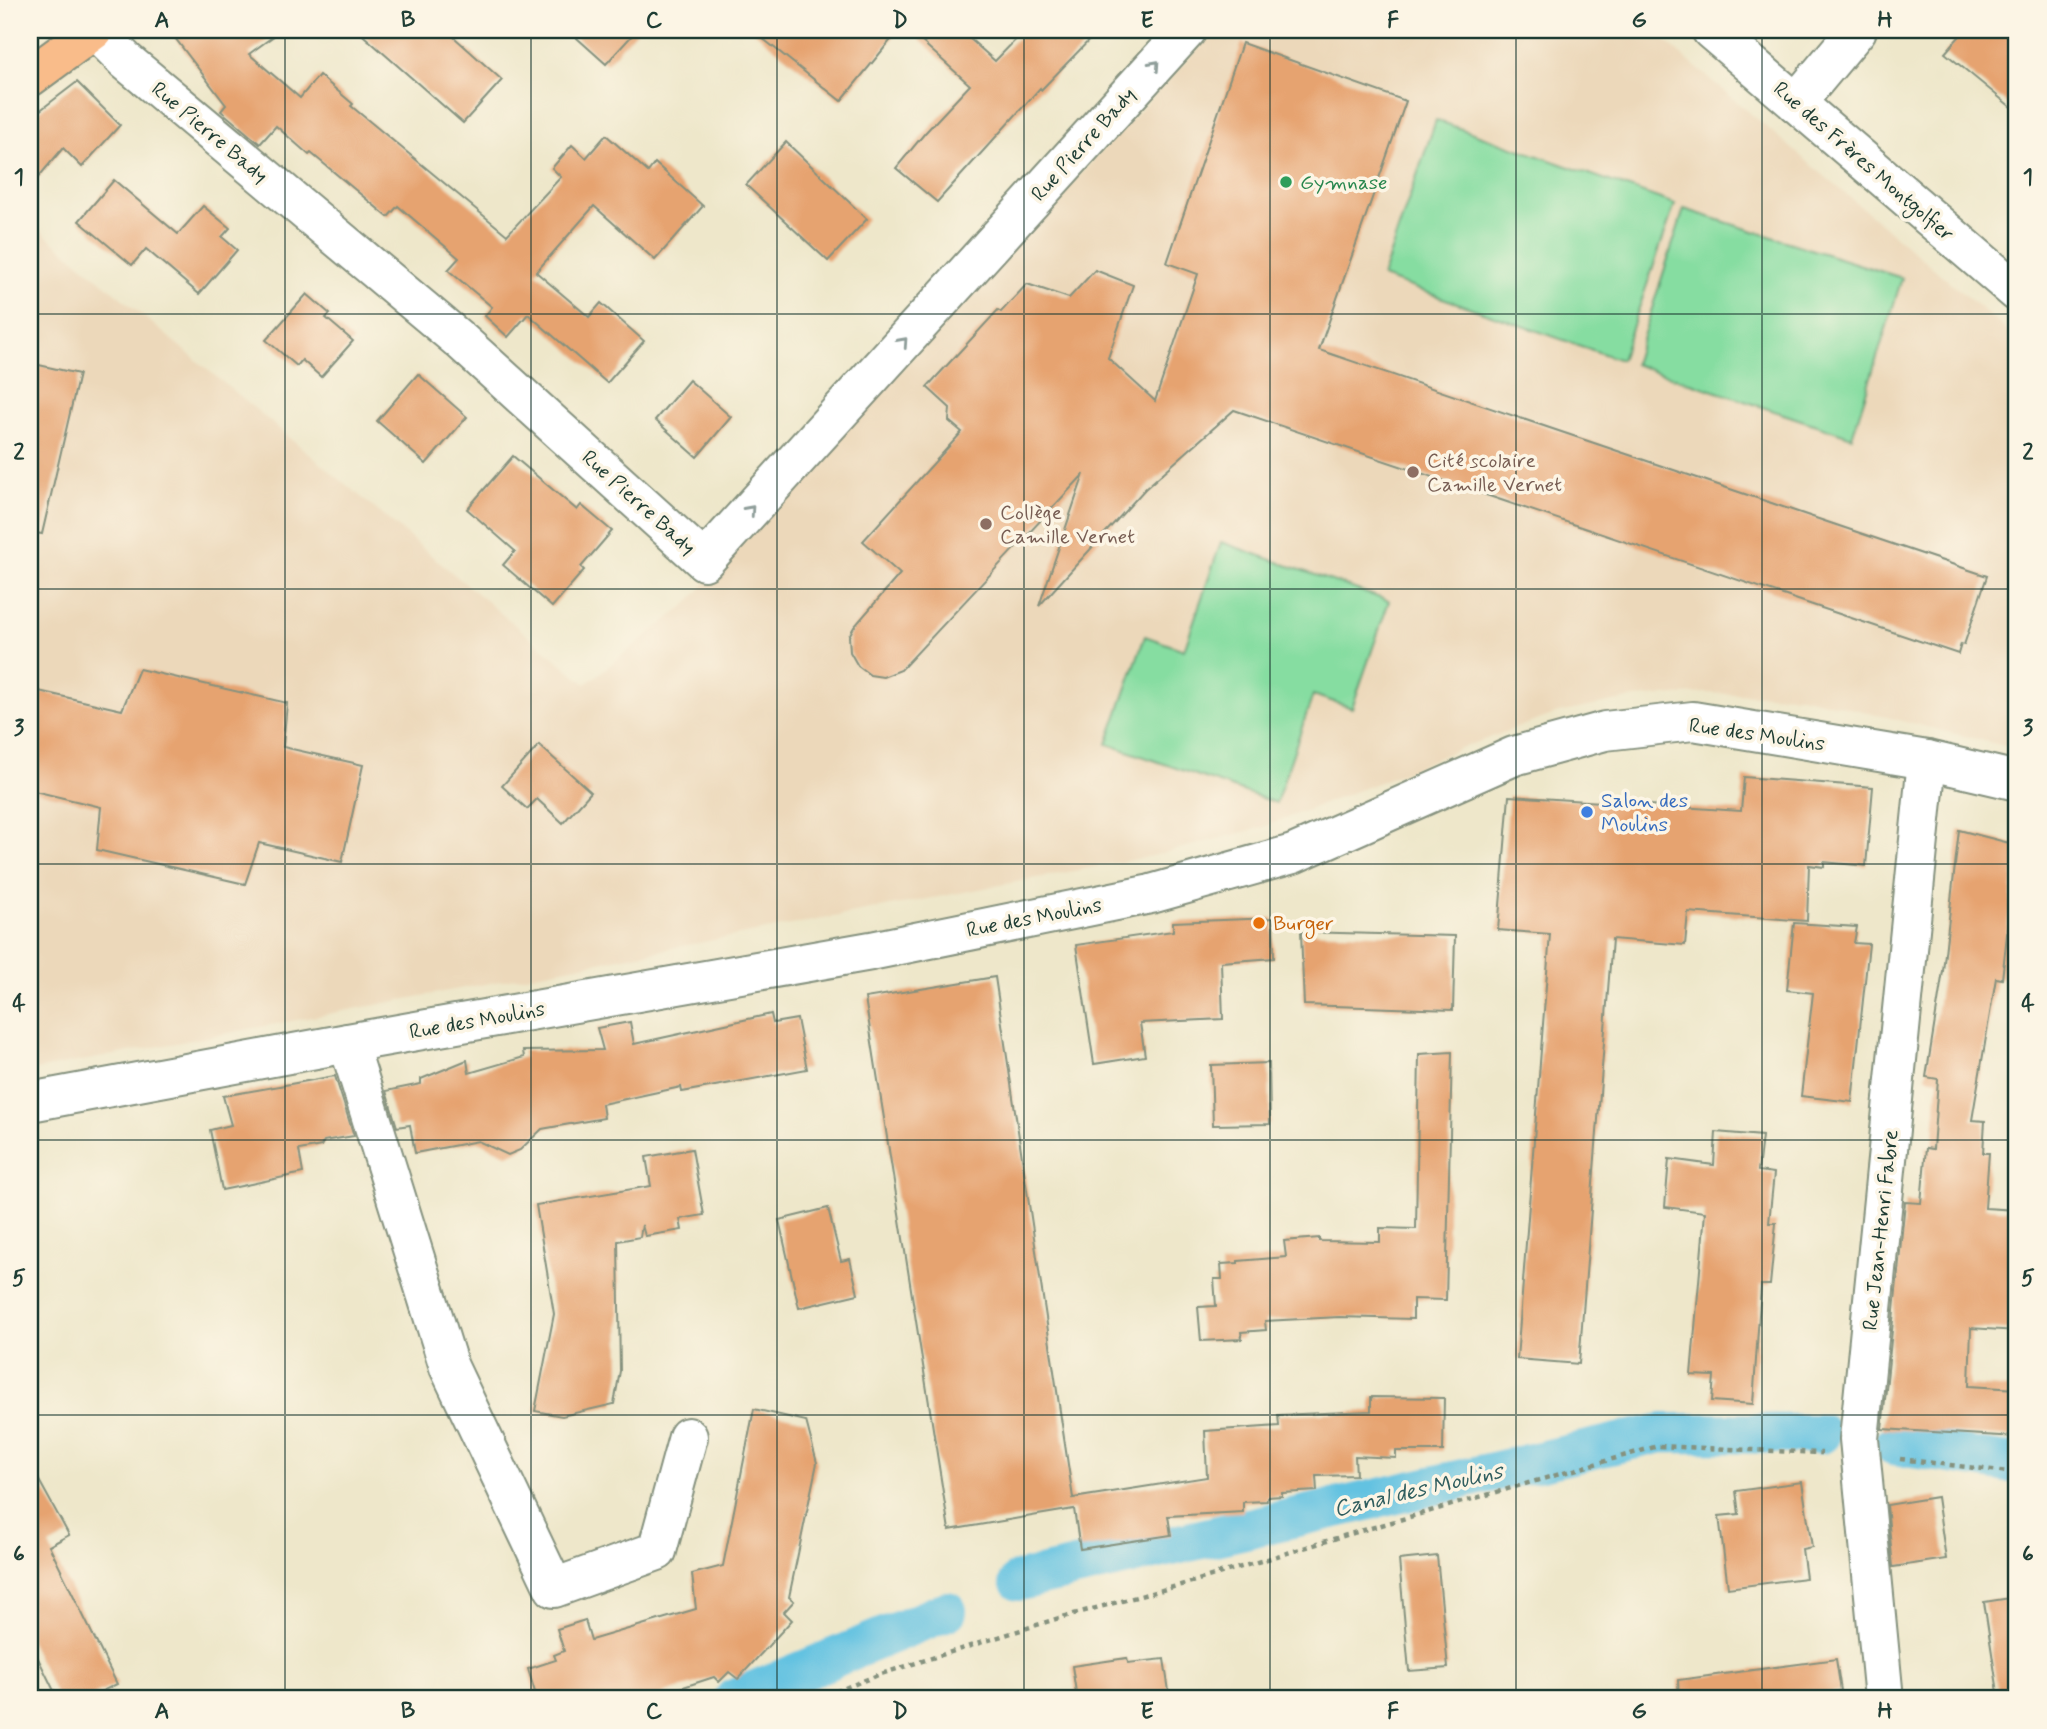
<svg xmlns="http://www.w3.org/2000/svg" width="2047" height="1729" font-family="Mynerve,sans-serif">
<rect width="100%" height="100%" fill="#fcf5e5"/>
<filter id="ink" filterUnits="userSpaceOnUse"><feTurbulence type="fractalNoise" baseFrequency=".0143" numOctaves="2"/><feDisplacementMap in="SourceGraphic" scale="14" xChannelSelector="R" yChannelSelector="G"/><feConvolveMatrix kernelMatrix="1 2 1 2 8 2 1 2 1" color-interpolation-filters="sRGB"/></filter>
<filter id="wash" filterUnits="userSpaceOnUse"><feTurbulence type="fractalNoise" baseFrequency=".00686" numOctaves="4" result="noise"/><feDisplacementMap in="SourceGraphic" scale="28" xChannelSelector="R" yChannelSelector="G"/><feGaussianBlur stdDeviation="1.57" result="paint"/><feColorMatrix in="noise" values="0 0 0 0 0 0 0 0 0 0 0 0 0 0 0 0 0 1.4 0 .05"/><feComposite in="paint" operator="in"/></filter>
<g filter="url(#wash)">
<rect width="100%" height="100%" fill="#eee7ca"/>
<path fill="#ecd8ba" d="M 1216,30 L 1652,30 L 2017,339 L 2017,749 L 1801,696 L 1705,693 L 1634,698 L 1558,713 L 1461,748 L 1385,780 L 1263,827 L 1152,856 L 30,1071 L 30,222 L 586,684 L 687,604 L 1100,153 Z"/>
<g fill="#86dda1" stroke="#528d6a" stroke-width="2">
<path d="M 1436,120 L 1675,204 L 1621,360 L 1382,277 Z"/>
<path d="M 1684,209 L 1902,278 L 1852,437 L 1634,364 Z"/>
<path d="M 1221,542 L 1389,601 L 1352,708 L 1313,695 L 1276,803 L 1107,744 L 1145,636 L 1184,650 Z"/>
</g>
<g fill="none" stroke-linecap="round" stroke-linejoin="round">
<g stroke="#63c2e1" stroke-width="40">
<path d="M 1893,1445 L 2008,1463 L 2017,1462"/>
<path d="M 1019,1581 L 1662,1433 L 1821,1434"/>
<path d="M 734,1699 L 947,1611"/>
</g>
</g>
<g id="blocks">
<g fill="#e6a36f">
<path d="M 169,30 L 282,30 L 249,54 L 300,98 L 319,75 L 353,104 L 351,106 L 507,235 L 561,177 L 552,168 L 572,145 L 586,158 L 606,135 L 648,172 L 655,163 L 703,206 L 655,260 L 594,206 L 536,272 L 589,317 L 601,303 L 644,341 L 607,383 L 528,314 L 508,337 L 485,316 L 492,307 L 448,270 L 459,258 L 398,206 L 388,217 L 311,153 L 309,155 L 276,126 L 260,144 L 221,111 L 226,105 Z"/>
<path d="M 357,30 L 446,30 L 502,80 L 463,123 Z"/>
<path d="M 568,30 L 637,30 L 606,64 Z"/>
<path d="M 752,30 L 899,30 L 841,101 Z"/>
<path d="M 909,30 L 960,30 L 995,61 L 1025,30 L 1099,30 L 1041,90 L 1040,88 L 937,202 L 896,168 L 925,133 L 970,85 Z"/>
<path d="M 1965,30 L 2017,30 L 2017,112 L 1945,53 Z"/>
<path d="M 1242,43 L 1406,101 L 1319,350 L 1987,576 L 1964,645 L 1961,644 L 1958,654 L 1234,410 L 1145,489 L 1039,606 L 1084,474 L 901,670 L 883,677 L 870,675 L 858,666 L 850,652 L 849,636 L 854,627 L 900,574 L 863,541 L 962,432 L 949,421 L 950,408 L 927,387 L 998,310 L 1001,312 L 1027,284 L 1069,298 L 1095,270 L 1133,285 L 1108,358 L 1155,401 L 1198,274 L 1167,263 Z"/>
<path d="M 77,82 L 120,125 L 82,167 L 63,148 L 30,187 L 30,118 Z"/>
<path d="M 786,142 L 867,219 L 828,261 L 746,185 Z"/>
<path d="M 114,180 L 178,234 L 203,206 L 230,228 L 222,237 L 237,250 L 199,294 L 146,249 L 132,265 L 79,221 Z"/>
<path d="M 307,294 L 330,314 L 326,318 L 353,341 L 321,377 L 302,360 L 297,366 L 266,340 Z"/>
<path d="M 30,363 L 79,374 L 42,534 L 30,532 Z"/>
<path d="M 418,374 L 467,417 L 426,464 L 377,421 Z"/>
<path d="M 689,380 L 731,417 L 697,457 L 655,420 Z"/>
<path d="M 513,456 L 577,510 L 581,505 L 612,531 L 581,567 L 584,570 L 552,607 L 503,565 L 515,551 L 467,509 Z"/>
<path d="M 139,669 L 287,703 L 283,747 L 363,765 L 342,862 L 259,843 L 245,884 L 97,850 L 101,807 L 30,790 L 30,689 L 122,710 Z"/>
<path d="M 539,745 L 591,792 L 563,823 L 537,799 L 527,809 L 502,786 Z"/>
<path d="M 1744,777 L 1873,787 L 1866,866 L 1824,862 L 1824,867 L 1809,865 L 1807,921 L 1688,912 L 1685,945 L 1612,939 L 1579,1364 L 1517,1359 L 1550,934 L 1498,930 L 1509,796 L 1741,811 Z"/>
<path d="M 1959,830 L 2017,845 L 2002,979 L 1996,978 L 1972,1120 L 1985,1121 L 1983,1153 L 1989,1153 L 1985,1208 L 2017,1210 L 2017,1331 L 1971,1328 L 1969,1386 L 2017,1389 L 2017,1437 L 1882,1429 L 1905,1202 L 1921,1203 L 1926,1148 L 1933,1149 L 1938,1079 L 1926,1077 L 1943,971 Z"/>
<path d="M 1273,918 L 1274,958 L 1221,962 L 1223,1019 L 1140,1023 L 1145,1056 L 1094,1064 L 1076,945 L 1173,931 L 1173,922 Z"/>
<path d="M 1794,923 L 1857,927 L 1854,943 L 1869,944 L 1852,1102 L 1801,1096 L 1813,993 L 1787,990 Z"/>
<path d="M 1301,932 L 1455,936 L 1453,1010 L 1304,1005 Z"/>
<path d="M 995,977 L 1073,1498 L 1207,1477 L 1205,1431 L 1279,1426 L 1278,1415 L 1371,1411 L 1371,1397 L 1444,1398 L 1443,1451 L 1396,1451 L 1396,1458 L 1355,1456 L 1356,1475 L 1316,1476 L 1317,1491 L 1282,1493 L 1282,1496 L 1267,1497 L 1267,1501 L 1243,1502 L 1243,1512 L 1168,1516 L 1171,1535 L 1080,1549 L 1074,1509 L 949,1530 L 865,998 Z"/>
<path d="M 771,1014 L 773,1023 L 797,1019 L 807,1069 L 682,1092 L 681,1087 L 602,1104 L 604,1118 L 542,1129 L 520,1150 L 508,1155 L 478,1141 L 415,1153 L 410,1125 L 397,1127 L 386,1091 L 421,1084 L 421,1079 L 467,1060 L 469,1073 L 524,1057 L 523,1051 L 603,1050 L 597,1028 L 630,1022 L 634,1044 Z"/>
<path d="M 1452,1052 L 1446,1300 L 1413,1299 L 1413,1319 L 1339,1317 L 1265,1321 L 1266,1330 L 1241,1332 L 1242,1339 L 1201,1341 L 1198,1307 L 1216,1306 L 1214,1279 L 1222,1279 L 1221,1264 L 1238,1263 L 1238,1261 L 1286,1257 L 1284,1241 L 1319,1238 L 1319,1241 L 1380,1242 L 1380,1228 L 1416,1229 L 1419,1054 Z"/>
<path d="M 1269,1063 L 1270,1124 L 1213,1125 L 1211,1065 Z"/>
<path d="M 335,1076 L 354,1136 L 324,1141 L 321,1146 L 299,1150 L 303,1173 L 222,1190 L 210,1130 L 231,1125 L 223,1096 Z"/>
<path d="M 1716,1132 L 1762,1136 L 1758,1171 L 1774,1173 L 1769,1223 L 1776,1223 L 1770,1285 L 1761,1285 L 1753,1404 L 1712,1401 L 1714,1376 L 1691,1375 L 1705,1212 L 1665,1207 L 1669,1159 L 1714,1165 Z"/>
<path d="M 692,1149 L 704,1215 L 680,1219 L 682,1230 L 645,1236 L 642,1225 L 640,1237 L 618,1241 L 620,1371 L 614,1404 L 562,1416 L 535,1411 L 554,1314 L 536,1205 L 651,1186 L 646,1157 Z"/>
<path d="M 828,1208 L 841,1261 L 850,1259 L 858,1294 L 799,1308 L 779,1220 Z"/>
<path d="M 754,1409 L 806,1421 L 817,1463 L 789,1597 L 794,1601 L 784,1612 L 792,1620 L 738,1679 L 729,1672 L 719,1682 L 714,1677 L 647,1699 L 537,1699 L 528,1669 L 556,1660 L 554,1655 L 564,1651 L 557,1629 L 585,1620 L 591,1640 L 696,1609 L 692,1574 L 723,1566 Z"/>
<path d="M 30,1464 L 69,1535 L 49,1546 L 117,1684 L 86,1699 L 58,1699 L 30,1642 Z"/>
<path d="M 1802,1482 L 1812,1547 L 1802,1549 L 1806,1578 L 1728,1588 L 1719,1516 L 1739,1514 L 1736,1491 Z"/>
<path d="M 1937,1497 L 1946,1559 L 1893,1567 L 1887,1505 Z"/>
<path d="M 1437,1556 L 1448,1668 L 1409,1671 L 1399,1560 Z"/>
<path d="M 2017,1597 L 2017,1699 L 1999,1699 L 1984,1602 Z"/>
<path d="M 1127,1658 L 1128,1663 L 1164,1659 L 1169,1691 L 1166,1692 L 1167,1699 L 1077,1699 L 1072,1666 Z"/>
<path d="M 1836,1659 L 1841,1691 L 1785,1699 L 1679,1699 L 1678,1680 Z"/>
</g>
</g>
</g>
<g filter="url(#ink)">
<use href="#blocks" fill-opacity="0" stroke="#86927f" stroke-width="2"/>
<g fill="none" stroke-linecap="round" stroke-linejoin="round">
<defs>
<g id="minor">
<path d="M 95,30 L 126,61 L 462,342 L 704,561 L 1187,30"/>
<path d="M 1711,30 L 2017,292"/>
<path d="M 1796,103 L 1857,30"/>
<path d="M 348,1043 L 449,1367 L 554,1588 L 657,1551 L 688,1437"/>
<path d="M 30,1102 L 348,1043 L 871,951 L 1151,894 L 1293,854 L 1514,756 L 1605,731 L 1693,721 L 1927,760 L 2017,781"/>
<path d="M 1884,1699 L 1859,1439 L 1927,760"/>
</g>
<path id="major" d="M 30,77 L 94,30"/>
</defs>
<use href="#minor" stroke="#86927f" stroke-width="42"/>
<use href="#major" stroke="#86927f" stroke-width="42"/>
<g stroke="#86927f" stroke-width="4.5" stroke-dasharray="5 5" stroke-linecap="butt">
<path d="M 1900,1459 L 2017,1473"/>
<path d="M 817,1699 L 878,1675 L 1059,1618 L 1188,1583 L 1350,1534 L 1658,1446 L 1822,1453"/>
</g>
<use href="#minor" stroke="#fff" stroke-width="38"/>
<use href="#major" stroke="#f9bc8a" stroke-width="38"/>
</g>
<defs><path id="oneway-chevron" d="M-2-3.5L2.5 0L-2 3.5" fill="none" stroke-width="1.6" stroke-linecap="round" stroke-linejoin="round" transform="scale(1.75)"/></defs>
<g stroke="#8f9e9a">
<use href="#oneway-chevron" transform="translate(1155 65) rotate(-48)"/>
<use href="#oneway-chevron" transform="translate(903 342) rotate(-48)"/>
<use href="#oneway-chevron" transform="translate(750 510) rotate(-48)"/>
</g>
</g>
<path fill="none" stroke="#1f3d34" stroke-width="2" stroke-opacity="0.55" d="M 285,30 L 285,1699M 531,30 L 531,1699M 777,30 L 777,1699M 1024,30 L 1024,1699M 1270,30 L 1270,1699M 1516,30 L 1516,1699M 1762,30 L 1762,1699M 30,314 L 2017,314M 30,589 L 2017,589M 30,864 L 2017,864M 30,1140 L 2017,1140M 30,1415 L 2017,1415"/>
<circle fill="#2e9e5b" stroke="#fcf5e5" stroke-width="2.5" cx="1286" cy="182" r="7"/>
<g fill="#8d6e63" stroke="#fcf5e5" stroke-width="2.5">
<circle cx="1413" cy="472" r="7"/>
<circle cx="986" cy="524" r="7"/>
</g>
<circle fill="#3f7fe0" stroke="#fcf5e5" stroke-width="2.5" cx="1587" cy="812" r="7"/>
<circle fill="#e8710a" stroke="#fcf5e5" stroke-width="2.5" cx="1259" cy="923" r="7"/>
<g text-anchor="middle" stroke-width="7" stroke-linejoin="round" paint-order="stroke">
<g font-size="21" fill="#1f3d34" stroke="#fcf5e5">
<text transform="translate(210 132) rotate(40)" y="7">Rue Pierre Bady</text>
<text transform="translate(1083 144) rotate(-48)" y="7">Rue Pierre Bady</text>
<text transform="translate(1864 161) rotate(41)" y="7">Rue des Frères Montgolfier</text>
<text transform="translate(639 502) rotate(42)" y="7">Rue Pierre Bady</text>
<text transform="translate(1757 734) rotate(8)" y="7">Rue des Moulins</text>
<text transform="translate(1034 917) rotate(-11)" y="7">Rue des Moulins</text>
<text transform="translate(477 1020) rotate(-10)" y="7">Rue des Moulins</text>
<text transform="translate(1880 1230) rotate(-84)" y="7">Rue Jean-Henri Fabre</text>
</g>
<g font-size="21" fill="#27864d" stroke="#fcf5e5" text-anchor="start">
<text x="1300" y="189">Gymnase</text>
</g>
<g font-size="21" fill="#785e54" stroke="#fcf5e5" text-anchor="start">
<text x="1427" y="467">Cité scolaire<tspan x="1427" dy="24">Camille Vernet</tspan></text>
<text x="1000" y="519">Collège<tspan x="1000" dy="24">Camille Vernet</tspan></text>
</g>
<g font-size="21" fill="#366cbe" stroke="#fcf5e5" text-anchor="start">
<text x="1601" y="807">Salon des<tspan x="1601" dy="24">Moulins</tspan></text>
</g>
<g font-size="21" fill="#c56008" stroke="#fcf5e5" text-anchor="start">
<text x="1273" y="930">Burger</text>
</g>
<g font-size="23" font-style="italic" fill="#305e5f" stroke="#fcf5e5">
<text transform="translate(1418 1489) rotate(-13)" y="8">Canal des Moulins</text>
</g>
</g>
<rect width="2047" height="1729" fill="none" stroke="#fcf5e5" stroke-width="77"/>
<rect x="38" y="38" width="1970" height="1652" fill="none" stroke="#1f3d34" stroke-width="2.5"/>
<g font-size="23" text-anchor="middle" font-weight="bold" fill="#1f3d34">
<text x="162" y="27">A</text>
<text x="408" y="27">B</text>
<text x="654" y="27">C</text>
<text x="900" y="27">D</text>
<text x="1147" y="27">E</text>
<text x="1393" y="27">F</text>
<text x="1639" y="27">G</text>
<text x="1885" y="27">H</text>
<text x="19" y="184">1</text>
<text x="2028" y="184">1</text>
<text x="19" y="459">2</text>
<text x="2028" y="459">2</text>
<text x="19" y="735">3</text>
<text x="2028" y="735">3</text>
<text x="19" y="1010">4</text>
<text x="2028" y="1010">4</text>
<text x="19" y="1285">5</text>
<text x="2028" y="1285">5</text>
<text x="19" y="1561">6</text>
<text x="2028" y="1561">6</text>
<text x="162" y="1718">A</text>
<text x="408" y="1718">B</text>
<text x="654" y="1718">C</text>
<text x="900" y="1718">D</text>
<text x="1147" y="1718">E</text>
<text x="1393" y="1718">F</text>
<text x="1639" y="1718">G</text>
<text x="1885" y="1718">H</text>
</g>
</svg>
